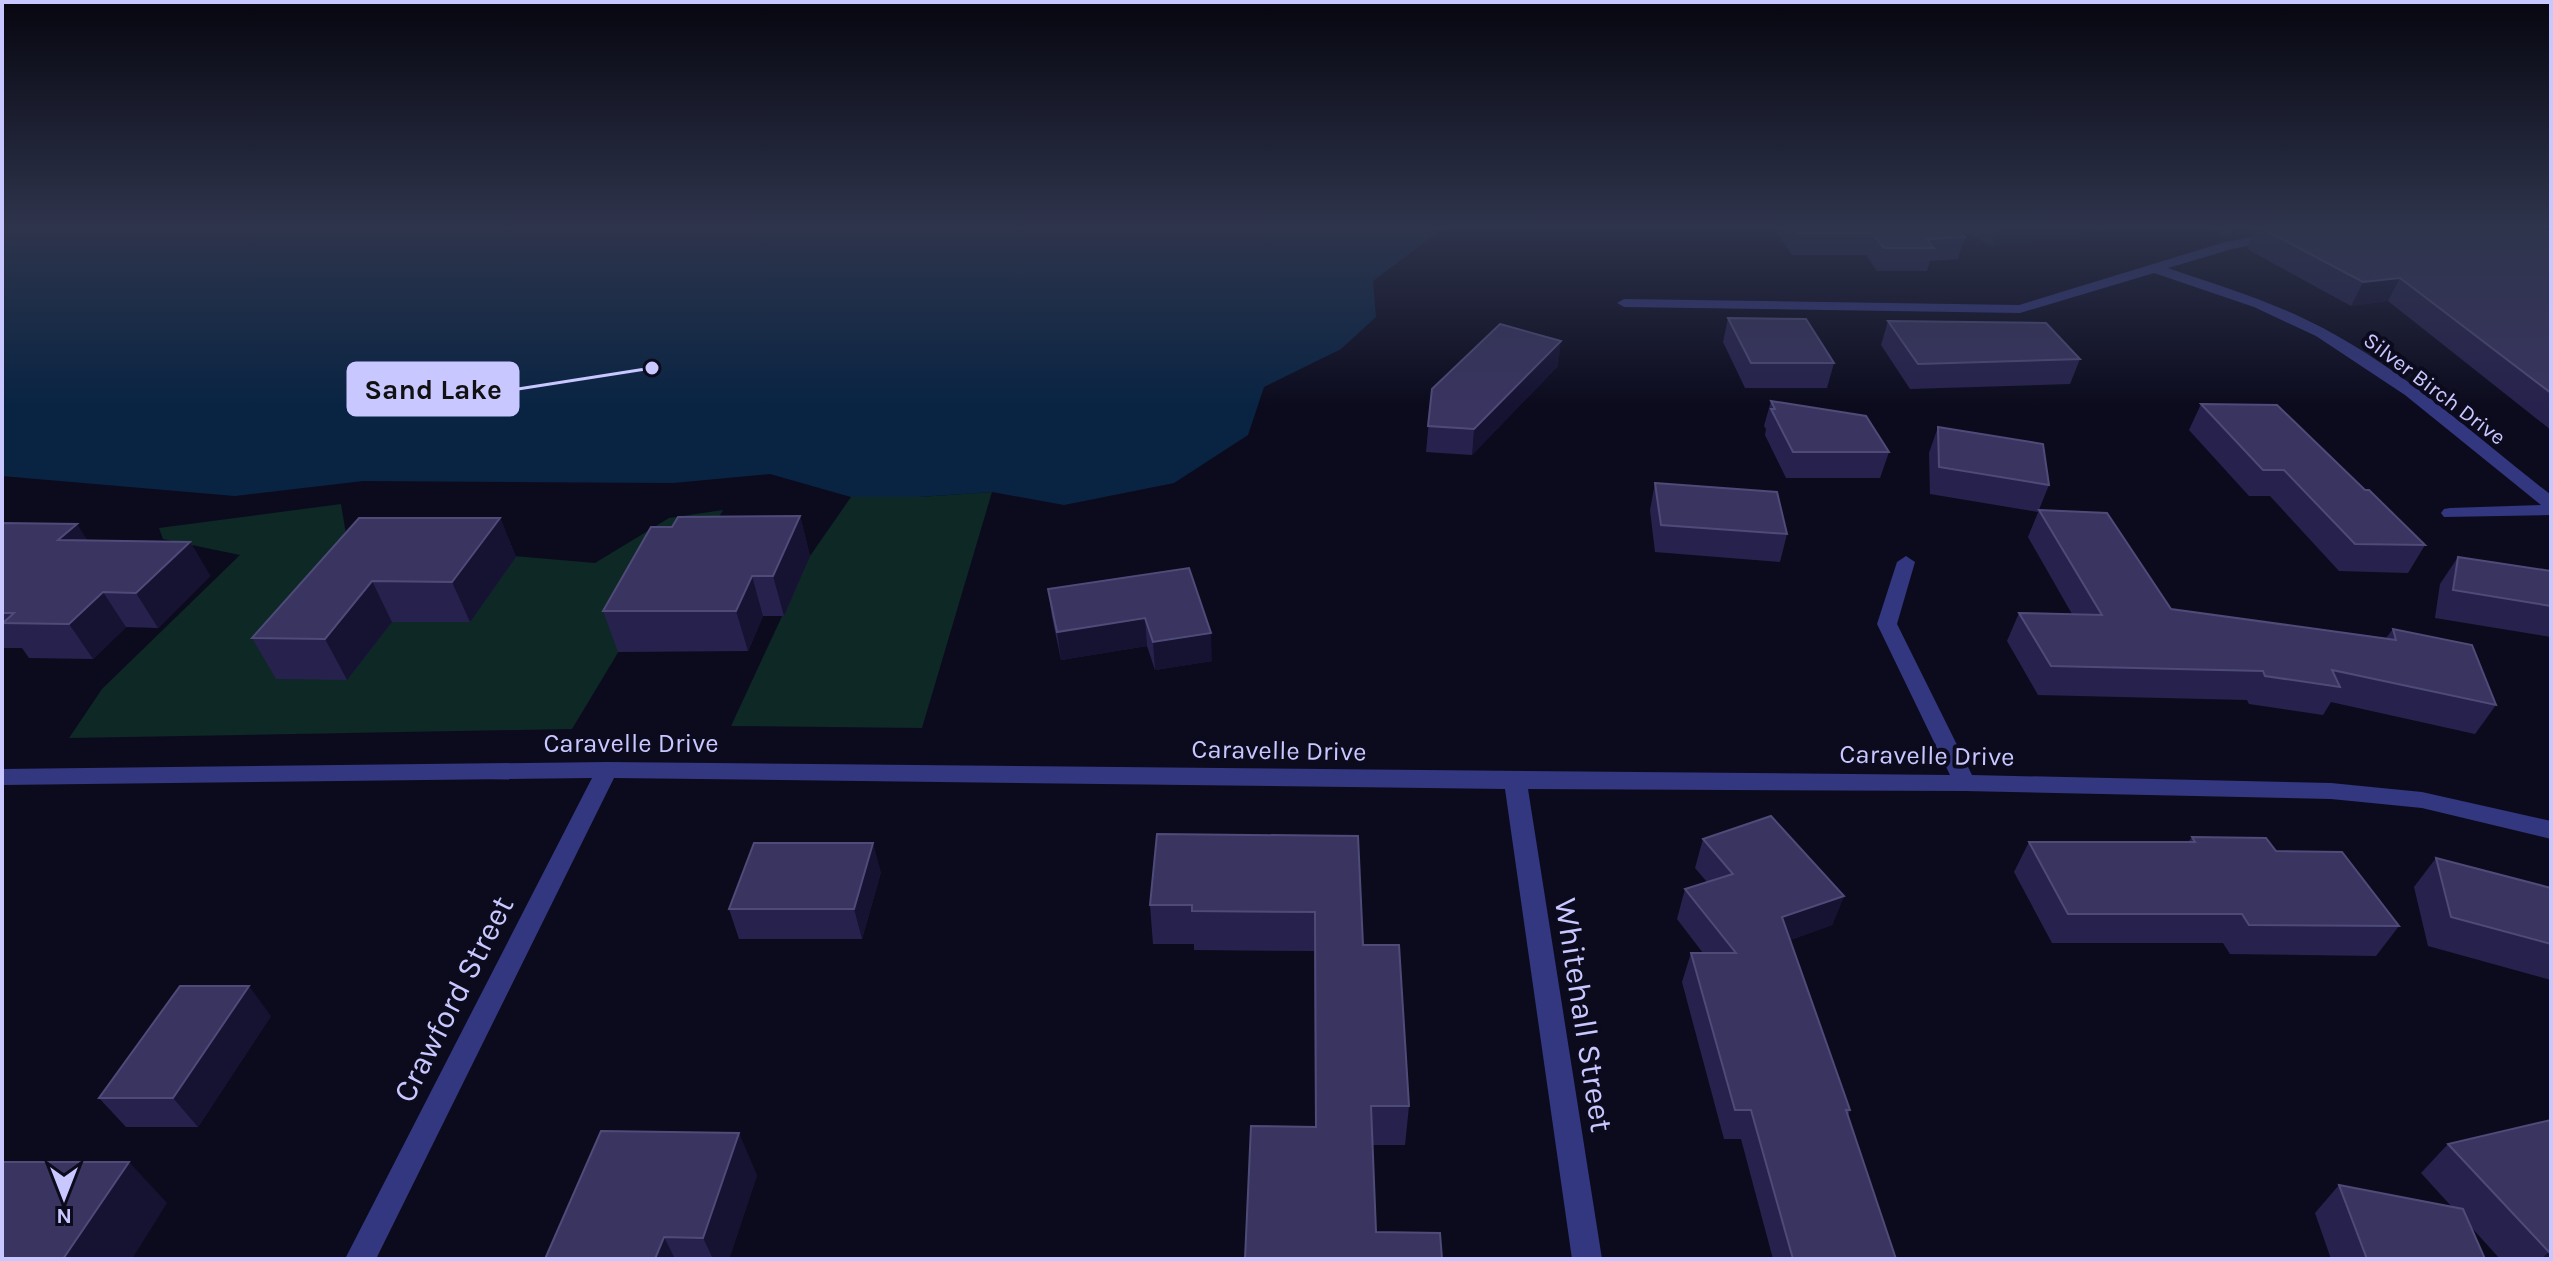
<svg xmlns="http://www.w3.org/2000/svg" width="2553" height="1261" font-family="Karla,sans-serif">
<rect width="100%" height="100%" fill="#0c0b1e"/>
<g fill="#0d2825">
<path d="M 992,492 L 922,728 L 731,726 L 810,556 L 851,497 L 919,497 Z"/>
<path d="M 341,504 L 346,534 L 409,547 L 595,563 L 669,518 L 723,510 L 705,542 L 672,563 L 572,729 L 69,738 L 102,689 L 240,555 L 163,539 L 159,528 Z"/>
</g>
<path fill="#092443" d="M 2,228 L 1443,228 L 1373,281 L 1376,317 L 1341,349 L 1264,387 L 1248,435 L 1174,483 L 1064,505 L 992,492 L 919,497 L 851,497 L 770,474 L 673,483 L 363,481 L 235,496 L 2,476 Z"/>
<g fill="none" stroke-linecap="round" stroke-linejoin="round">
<g fill="#33377f" fill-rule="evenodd">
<path d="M 2301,228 L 2330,228 L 2232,249 L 2168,268 C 2220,286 2274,302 2323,328 C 2406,372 2477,437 2551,495 L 2551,515 L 2444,517 L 2441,513 L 2444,509 L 2450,508 L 2541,505 L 2405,395 L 2316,336 L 2254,307 L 2154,273 L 2020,313 L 1624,307 L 1617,303 L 1624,299 L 2019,305 L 2225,242 Z"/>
<path d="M 1906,556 L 1915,562 L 1897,624 L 1972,775 L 2331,783 L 2422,792 L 2551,821 L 2551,839 L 2422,808 L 2331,799 L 1965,791 L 1528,789 L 1602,1259 L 1572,1259 L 1505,789 L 614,778 L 376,1259 L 345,1259 L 592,778 L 2,785 L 2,769 L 607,762 L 1950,775 L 1877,624 L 1897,562 Z"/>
</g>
</g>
<g fill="#27224d">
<path d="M 1774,228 L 2111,228 L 1992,246 L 1959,230 L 1965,237 L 1958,259 L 1930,261 L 1927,271 L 1877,271 L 1866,255 L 1792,255 Z"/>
<path d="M 2210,228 L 2540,228 L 2551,235 L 2551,430 L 2388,301 L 2351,306 L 2247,249 L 2254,234 L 2228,238 Z"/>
<path d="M 1728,318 L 1834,363 L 1827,388 L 1745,388 L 1723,342 Z"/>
<path d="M 1888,321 L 2080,359 L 2070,384 L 1910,389 L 1881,345 Z"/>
<path d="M 1558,366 L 1472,455 L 1426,452 L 1432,389 Z"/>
<path d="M 1771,401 L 1889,452 L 1880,478 L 1786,478 L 1765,435 L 1766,429 L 1764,426 Z"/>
<path d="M 2201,404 L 2365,490 L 2425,545 L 2408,573 L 2339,571 L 2270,496 L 2249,496 L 2189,430 Z"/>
<path d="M 1938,427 L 2049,485 L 2038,512 L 1930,494 L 1929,453 Z"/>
<path d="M 1655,483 L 1787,534 L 1780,562 L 1655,552 L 1650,510 Z"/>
<path d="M 2039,510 L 2171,609 L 2386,638 L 2393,629 L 2496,705 L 2475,734 L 2331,702 L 2323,715 L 2249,704 L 2247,700 L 2038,695 L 2007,641 L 2019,613 L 2072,614 L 2028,537 Z"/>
<path d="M 800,516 L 810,556 L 784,616 L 763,616 L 748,651 L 618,652 L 603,611 L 672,527 Z"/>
<path d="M 500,518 L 516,557 L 470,622 L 392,622 L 347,680 L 276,679 L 252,638 Z"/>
<path d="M 2,523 L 88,541 L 190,542 L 210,576 L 158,628 L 126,627 L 93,659 L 29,658 L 22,648 L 2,648 Z"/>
<path d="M 2458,557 L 2551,571 L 2551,637 L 2435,618 L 2440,584 Z"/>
<path d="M 1189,568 L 1212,661 L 1155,670 L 1147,646 L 1061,660 L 1052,617 L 1048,589 Z"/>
<path d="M 1358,836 L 1363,945 L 1409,1106 L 1405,1145 L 1373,1145 L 1245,1259 L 1315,1127 L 1314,951 L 1194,950 L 1194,944 L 1153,944 L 1150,905 Z"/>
<path d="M 2192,837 L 2276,851 L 2399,926 L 2376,956 L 2230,954 L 2223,943 L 2052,943 L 2014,872 L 2029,842 L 2188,842 Z"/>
<path d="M 1703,839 L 1844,896 L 1832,925 L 1790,940 L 1850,1110 L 1848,1116 L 1896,1259 L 1773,1259 L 1741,1139 L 1724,1139 L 1682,982 L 1691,953 L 1703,953 L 1677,919 L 1685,889 L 1707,882 L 1695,868 Z"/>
<path d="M 2436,858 L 2551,888 L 2551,980 L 2428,946 L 2414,887 Z"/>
<path d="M 881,872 L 862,939 L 739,939 L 729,909 Z"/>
<path d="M 271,1016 L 198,1127 L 126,1127 L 99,1098 Z"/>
<path d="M 2551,1120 L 2551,1259 L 2500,1259 L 2472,1228 L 2485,1259 L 2331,1259 L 2315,1213 L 2339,1185 L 2452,1207 L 2421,1173 L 2448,1144 Z"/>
<path d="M 757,1175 L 729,1259 L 545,1259 Z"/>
</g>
<g fill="#151232">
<path d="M 1998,228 L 2111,228 L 1992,246 Z"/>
<path d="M 2233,228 L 2256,228 L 2254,234 L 2228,238 Z"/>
<path d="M 2400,278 L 2388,301 L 2351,306 L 2363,282 Z"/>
<path d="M 1561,341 L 1558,366 L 1472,455 L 1474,429 Z"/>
<path d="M 800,516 L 810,556 L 784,616 L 773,576 Z"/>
<path d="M 500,518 L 516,557 L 470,622 L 452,582 Z"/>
<path d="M 77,524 L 99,558 L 58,540 Z"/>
<path d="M 190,542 L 210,576 L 158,628 L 136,593 Z"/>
<path d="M 752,576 L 763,616 L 748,651 L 736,611 Z"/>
<path d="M 372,581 L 392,622 L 347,680 L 325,639 Z"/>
<path d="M 103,592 L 126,627 L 93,659 L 69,624 Z"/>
<path d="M 1145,618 L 1147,646 L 1061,660 L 1057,632 Z"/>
<path d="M 1211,633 L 1212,661 L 1155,670 L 1153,642 Z"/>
<path d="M 873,843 L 881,872 L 862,939 L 854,909 Z"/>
<path d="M 1844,896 L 1832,925 L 1772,946 L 1782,917 Z"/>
<path d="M 249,986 L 271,1016 L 198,1127 L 173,1098 Z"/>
<path d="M 739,1133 L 757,1175 L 729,1259 L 713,1259 L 703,1238 Z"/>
<path d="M 129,1162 L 167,1203 L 132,1259 L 63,1259 Z"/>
<path d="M 664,1237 L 675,1259 L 655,1259 Z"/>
<path d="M 2551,1251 L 2551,1259 L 2541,1259 L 2549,1252 Z"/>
</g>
<g fill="#393460" stroke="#4f4b79" stroke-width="2">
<path d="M 1794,228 L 1957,228 L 1965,237 L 1927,239 L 1934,248 L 1884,248 L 1872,233 L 1797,233 Z"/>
<path d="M 2261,228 L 2540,228 L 2551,235 L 2551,393 L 2400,278 L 2363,282 Z"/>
<path d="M 1728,318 L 1806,319 L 1834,363 L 1751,363 Z"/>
<path d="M 1888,321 L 2046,323 L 2080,359 L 1918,364 Z"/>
<path d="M 1500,324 L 1561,341 L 1474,429 L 1428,426 L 1432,389 Z"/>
<path d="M 1771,401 L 1866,416 L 1889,452 L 1793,452 L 1771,409 L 1775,409 Z"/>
<path d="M 2201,404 L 2277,405 L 2365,490 L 2369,490 L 2425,545 L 2355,544 L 2284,470 L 2263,470 Z"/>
<path d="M 1938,427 L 2043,444 L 2049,485 L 1939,467 Z"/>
<path d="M 1655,483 L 1777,492 L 1787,534 L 1661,525 Z"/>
<path d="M 2039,510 L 2107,513 L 2171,609 L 2396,640 L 2393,629 L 2472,645 L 2496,705 L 2332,670 L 2340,687 L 2265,676 L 2263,671 L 2051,666 L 2019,613 L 2102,615 Z"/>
<path d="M 800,516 L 773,576 L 752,576 L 736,611 L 603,611 L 651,527 L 672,527 L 678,517 Z"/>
<path d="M 359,518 L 500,518 L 452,582 L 372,581 L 325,639 L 252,638 Z"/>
<path d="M 2,523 L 77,524 L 58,540 L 190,542 L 136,593 L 103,592 L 69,624 L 3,623 L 14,613 L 2,613 Z"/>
<path d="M 2458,557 L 2551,571 L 2551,606 L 2453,590 Z"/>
<path d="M 1189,568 L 1211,633 L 1153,642 L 1145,618 L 1057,632 L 1048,589 Z"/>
<path d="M 1771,816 L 1844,896 L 1782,917 L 1850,1110 L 1846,1110 L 1896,1259 L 1793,1259 L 1751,1110 L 1735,1110 L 1691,953 L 1736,953 L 1685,889 L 1733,874 L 1703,839 Z"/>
<path d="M 1157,834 L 1358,836 L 1363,945 L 1399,945 L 1409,1106 L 1371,1106 L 1376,1232 L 1440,1233 L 1442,1259 L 1245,1259 L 1251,1126 L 1316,1127 L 1315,912 L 1192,911 L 1192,905 L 1150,905 Z"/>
<path d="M 2192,837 L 2266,838 L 2276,851 L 2342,852 L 2399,926 L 2249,925 L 2242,914 L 2068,914 L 2029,842 L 2195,842 Z"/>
<path d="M 754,843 L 873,843 L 854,909 L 729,909 Z"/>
<path d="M 2436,858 L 2551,888 L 2551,944 L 2451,917 Z"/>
<path d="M 180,986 L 249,986 L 173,1098 L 99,1098 Z"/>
<path d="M 2551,1120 L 2551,1251 L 2549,1252 L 2448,1144 Z"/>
<path d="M 601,1131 L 739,1133 L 703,1238 L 664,1237 L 655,1259 L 545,1259 Z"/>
<path d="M 2,1162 L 129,1162 L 63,1259 L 2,1259 Z"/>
<path d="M 2339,1185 L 2463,1209 L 2485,1259 L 2367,1259 Z"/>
</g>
<linearGradient id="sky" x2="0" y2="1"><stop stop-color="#070610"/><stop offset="0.56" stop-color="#2e344c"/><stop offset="1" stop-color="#2e344c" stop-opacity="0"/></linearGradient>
<rect width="2553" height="405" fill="url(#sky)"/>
<g text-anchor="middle" stroke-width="8" stroke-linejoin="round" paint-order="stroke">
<g font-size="22" fill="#c9c7ff" stroke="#0c0b1e">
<text transform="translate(2435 388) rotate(37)" y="8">Silver Birch Drive</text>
</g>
<g font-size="26" fill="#c9c7ff" stroke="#0c0b1e">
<text x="631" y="752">Caravelle Drive</text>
<text transform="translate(1279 750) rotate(1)" y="9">Caravelle Drive</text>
<text transform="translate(1927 755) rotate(1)" y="9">Caravelle Drive</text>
</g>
<g font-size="32" fill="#c9c7ff" stroke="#0c0b1e">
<text transform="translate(453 999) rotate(-63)" y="11">Crawford Street</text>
<text transform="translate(1584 1015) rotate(81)" y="11">Whitehall Street</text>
</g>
</g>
<path fill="none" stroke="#c9c7ff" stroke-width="3" d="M652 368L518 389"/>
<circle fill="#c9c7ff" stroke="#0c0b1e" stroke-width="3" cx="652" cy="368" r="8"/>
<rect fill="#c9c7ff" stroke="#c9c7ff" stroke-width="3" x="348" y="363" width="170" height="52" rx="8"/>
<g font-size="28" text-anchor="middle" font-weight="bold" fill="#111">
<text x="433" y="399">Sand Lake</text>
</g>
<rect width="2553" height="1261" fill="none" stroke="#c9c7ff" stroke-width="8"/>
<g transform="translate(64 1197) rotate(180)" stroke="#0c0b1e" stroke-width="6" paint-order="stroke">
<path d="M0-6L14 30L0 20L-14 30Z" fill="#c9c7ff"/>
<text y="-12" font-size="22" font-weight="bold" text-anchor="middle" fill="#c9c7ff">N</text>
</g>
</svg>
